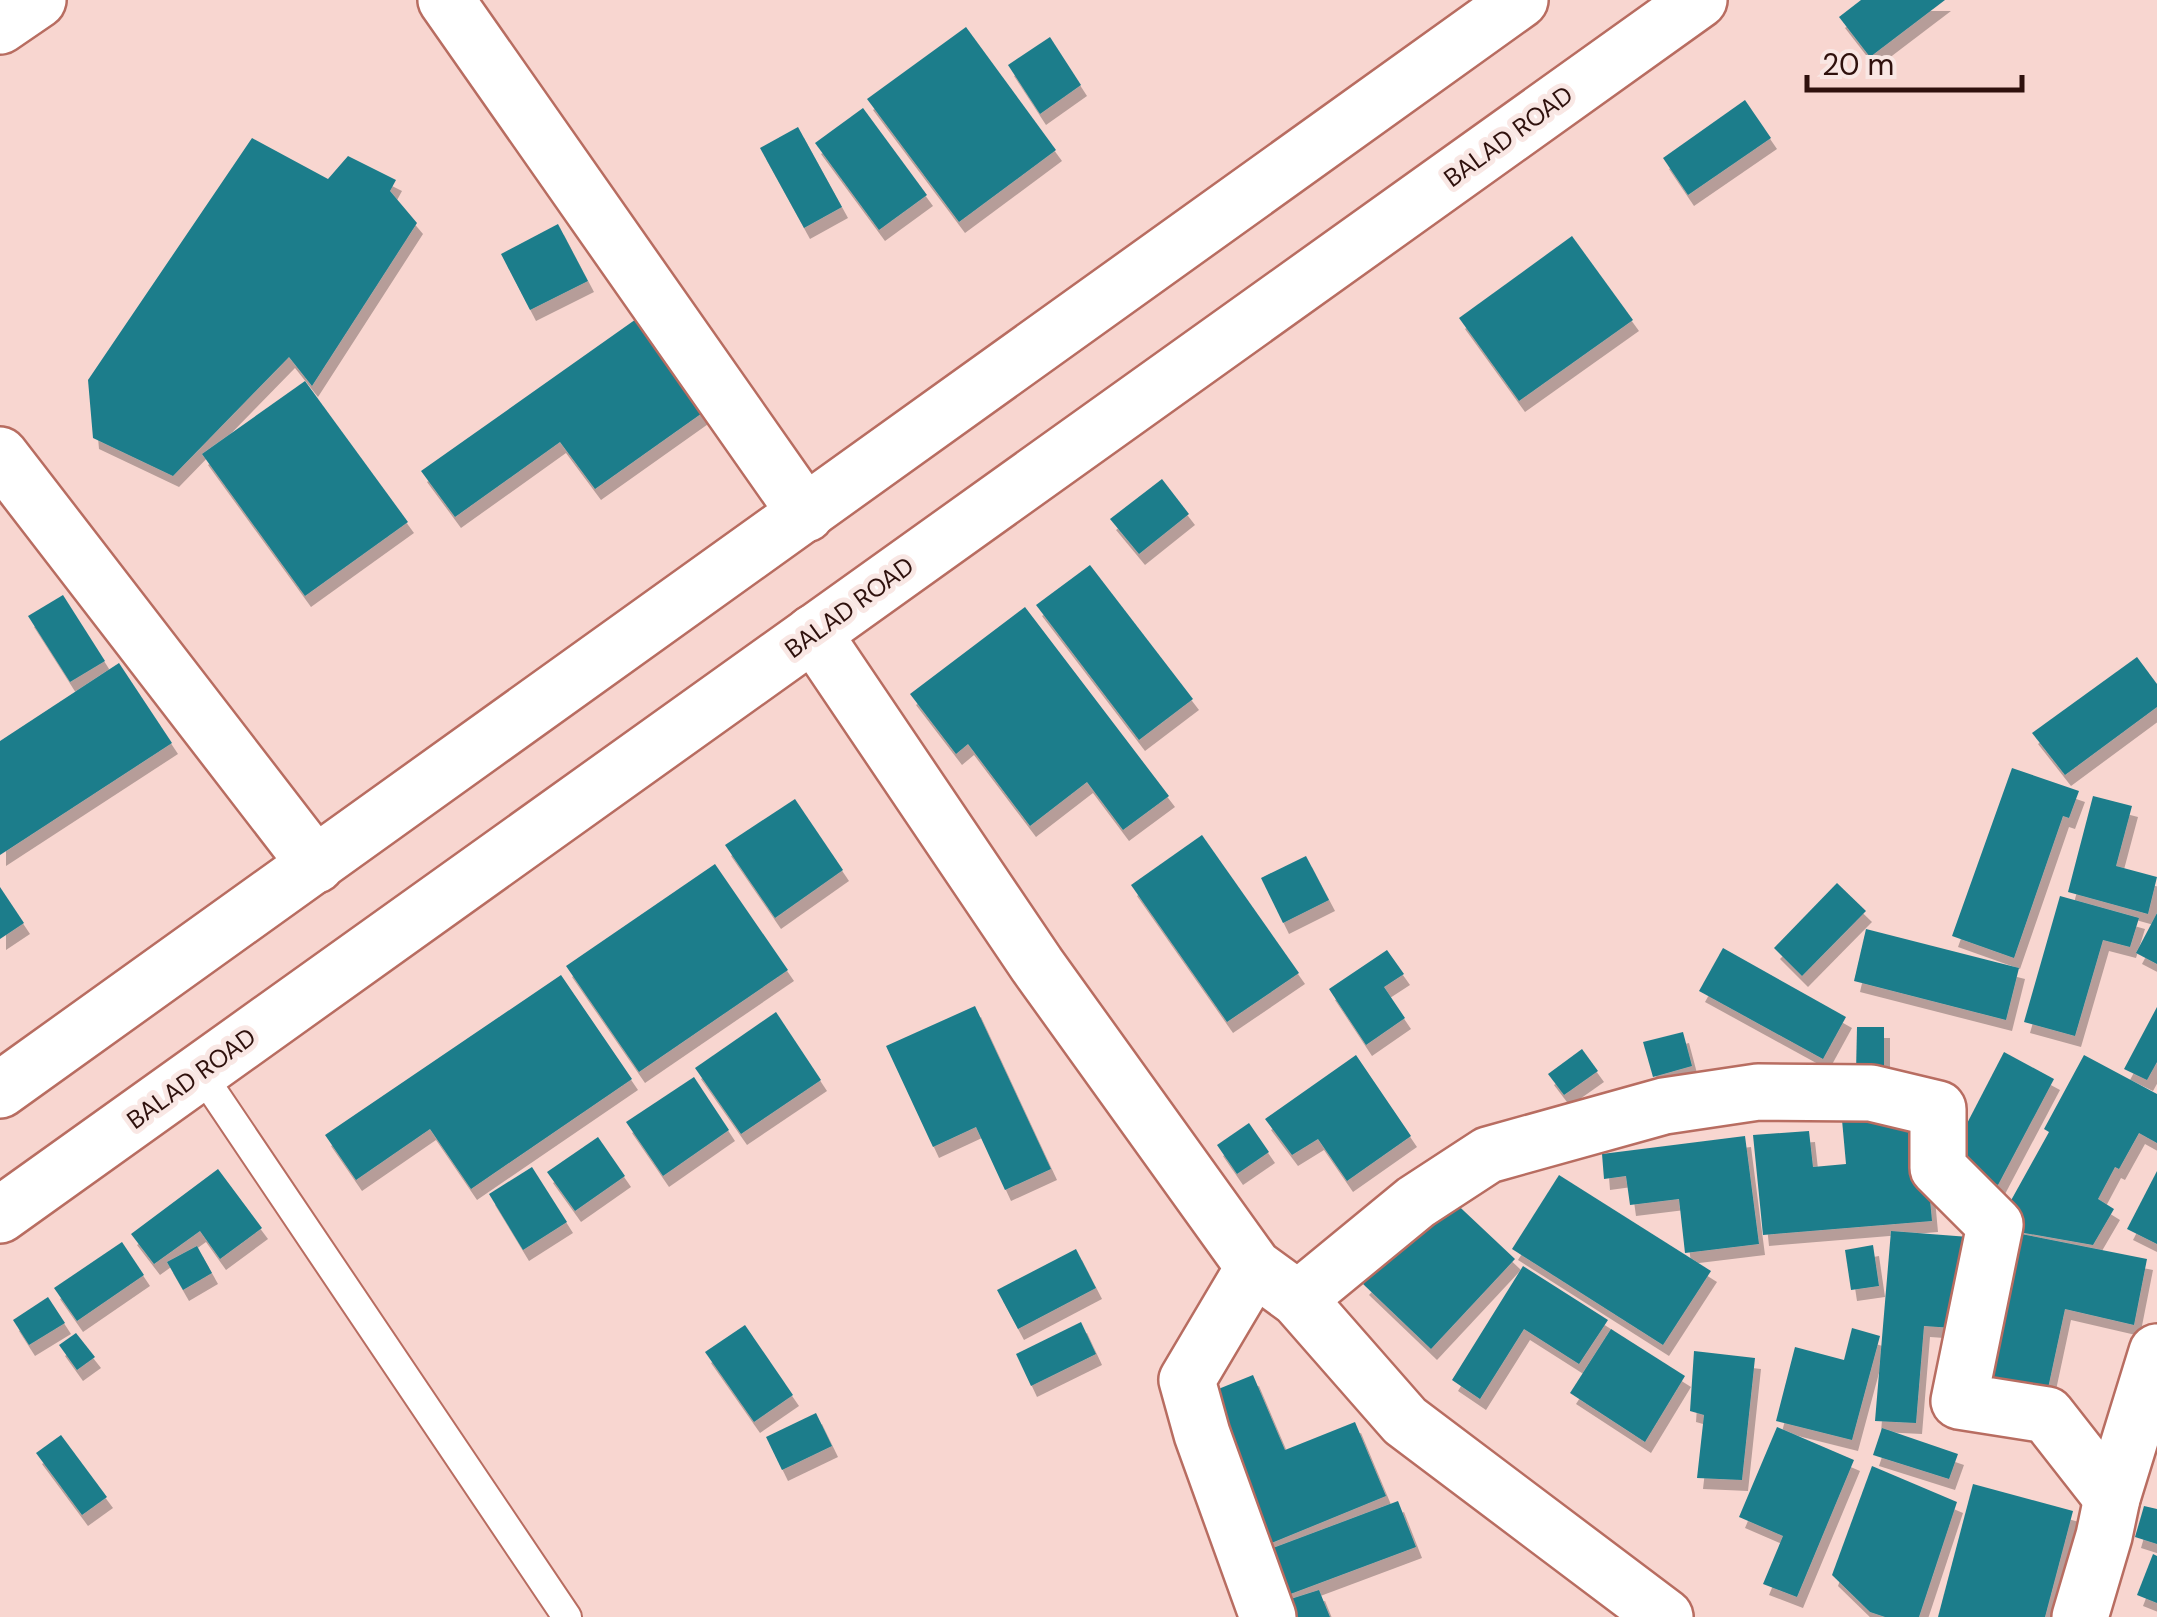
<svg xmlns="http://www.w3.org/2000/svg" width="2157" height="1617" font-family="'DM Sans',sans-serif">
<defs>
<filter id="shadow"><feDropShadow dx="6" dy="11" stdDeviation="0" flood-color="#0004"/></filter>
</defs>
<rect width="100%" height="100%" fill="#f8d6d0"/>
<g fill="#1e7d8b" filter="url(#shadow)">
<path d="M 1861,0 L 1945,0 L 1870,57 L 1839,17 Z"/>
<path d="M 966,27 L 1056,150 L 959,222 L 867,99 Z"/>
<path d="M 1050,37 L 1081,85 L 1040,114 L 1008,65 Z"/>
<path d="M 1745,100 L 1771,138 L 1688,195 L 1663,158 Z"/>
<path d="M 863,108 L 927,195 L 879,230 L 815,143 Z"/>
<path d="M 798,127 L 842,207 L 804,228 L 760,148 Z"/>
<path d="M 252,138 L 328,179 L 348,156 L 396,180 L 390,191 L 417,223 L 312,386 L 289,357 L 173,476 L 93,438 L 88,380 Z"/>
<path d="M 558,224 L 588,281 L 530,310 L 501,254 Z"/>
<path d="M 1572,236 L 1633,320 L 1519,401 L 1459,318 Z"/>
<path d="M 639,317 L 705,411 L 595,489 L 560,442 L 455,517 L 421,471 Z"/>
<path d="M 305,381 L 408,522 L 305,596 L 202,454 Z"/>
<path d="M 1162,479 L 1189,514 L 1139,554 L 1110,519 Z"/>
<path d="M 1090,565 L 1193,699 L 1139,740 L 1036,605 Z"/>
<path d="M 63,595 L 105,661 L 70,682 L 28,616 Z"/>
<path d="M 1025,607 L 1169,796 L 1123,830 L 1087,782 L 1030,826 L 968,744 L 956,754 L 910,694 Z"/>
<path d="M 2137,657 L 2157,684 L 2157,707 L 2065,775 L 2032,733 Z"/>
<path d="M 119,663 L 172,743 L 0,855 L 0,741 Z"/>
<path d="M 2012,768 L 2079,791 L 2069,818 L 2063,816 L 2014,958 L 1952,936 Z"/>
<path d="M 2093,796 L 2132,806 L 2116,866 L 2157,877 L 2148,914 L 2068,892 Z"/>
<path d="M 795,799 L 843,870 L 775,918 L 725,845 Z"/>
<path d="M 1202,835 L 1299,973 L 1227,1022 L 1131,885 Z"/>
<path d="M 1306,856 L 1329,900 L 1283,923 L 1261,878 Z"/>
<path d="M 715,864 L 788,970 L 639,1072 L 566,966 Z"/>
<path d="M 1837,883 L 1866,911 L 1802,976 L 1774,948 Z"/>
<path d="M 0,887 L 24,923 L 0,939 Z"/>
<path d="M 2060,896 L 2139,918 L 2130,947 L 2103,940 L 2075,1036 L 2024,1022 Z"/>
<path d="M 2157,913 L 2157,964 L 2136,953 Z"/>
<path d="M 1866,929 L 2019,968 L 2006,1020 L 1854,981 Z"/>
<path d="M 1723,948 L 1846,1017 L 1823,1059 L 1699,991 Z"/>
<path d="M 1387,950 L 1404,974 L 1384,987 L 1405,1018 L 1366,1045 L 1329,989 Z"/>
<path d="M 561,975 L 632,1079 L 471,1189 L 430,1129 L 356,1180 L 325,1135 Z"/>
<path d="M 975,1006 L 1051,1169 L 1005,1190 L 976,1127 L 933,1147 L 886,1046 Z"/>
<path d="M 2157,1007 L 2157,1062 L 2147,1080 L 2124,1069 Z"/>
<path d="M 776,1012 L 821,1080 L 741,1134 L 695,1068 Z"/>
<path d="M 1857,1027 L 1884,1027 L 1884,1072 L 1856,1072 Z"/>
<path d="M 1683,1032 L 1692,1066 L 1653,1077 L 1643,1042 Z"/>
<path d="M 1582,1049 L 1598,1071 L 1564,1095 L 1548,1074 Z"/>
<path d="M 2004,1052 L 2054,1079 L 1998,1185 L 1948,1160 Z"/>
<path d="M 1356,1055 L 1411,1136 L 1347,1181 L 1318,1139 L 1292,1155 L 1265,1119 Z"/>
<path d="M 2084,1055 L 2157,1094 L 2157,1143 L 2139,1133 L 2119,1169 L 2115,1167 L 2098,1199 L 2114,1209 L 2093,1245 L 2013,1231 L 1999,1222 L 2049,1132 L 2044,1129 Z"/>
<path d="M 694,1077 L 729,1130 L 663,1176 L 626,1122 Z"/>
<path d="M 1922,1113 L 1932,1221 L 1763,1235 L 1753,1135 L 1809,1131 L 1813,1167 L 1846,1164 L 1842,1120 Z"/>
<path d="M 1249,1123 L 1269,1152 L 1237,1174 L 1217,1145 Z"/>
<path d="M 1745,1136 L 1759,1244 L 1685,1253 L 1679,1199 L 1630,1205 L 1626,1176 L 1604,1179 L 1602,1154 Z"/>
<path d="M 598,1137 L 625,1176 L 575,1211 L 547,1172 Z"/>
<path d="M 532,1167 L 567,1222 L 523,1250 L 489,1194 Z"/>
<path d="M 218,1169 L 262,1228 L 220,1259 L 200,1231 L 154,1264 L 131,1234 Z"/>
<path d="M 2157,1171 L 2157,1244 L 2127,1229 Z"/>
<path d="M 1559,1175 L 1711,1271 L 1663,1345 L 1512,1249 Z"/>
<path d="M 1447,1195 L 1515,1259 L 1431,1349 L 1363,1284 Z"/>
<path d="M 1891,1231 L 1982,1238 L 1953,1328 L 1924,1326 L 1916,1423 L 1875,1421 Z"/>
<path d="M 2006,1231 L 2147,1259 L 2134,1325 L 2065,1309 L 2047,1393 L 1976,1378 Z"/>
<path d="M 122,1242 L 144,1275 L 77,1321 L 54,1288 Z"/>
<path d="M 1873,1245 L 1879,1286 L 1851,1290 L 1845,1250 Z"/>
<path d="M 197,1246 L 212,1273 L 183,1290 L 167,1262 Z"/>
<path d="M 1076,1249 L 1096,1288 L 1018,1329 L 997,1290 Z"/>
<path d="M 1523,1266 L 1608,1320 L 1579,1364 L 1524,1329 L 1480,1399 L 1452,1380 Z"/>
<path d="M 48,1297 L 65,1323 L 29,1345 L 13,1320 Z"/>
<path d="M 1081,1322 L 1096,1354 L 1031,1386 L 1016,1354 Z"/>
<path d="M 745,1325 L 793,1395 L 754,1422 L 705,1352 Z"/>
<path d="M 1852,1328 L 1880,1336 L 1852,1440 L 1776,1421 L 1795,1347 L 1844,1360 Z"/>
<path d="M 1611,1329 L 1685,1376 L 1645,1442 L 1570,1393 Z"/>
<path d="M 76,1333 L 95,1357 L 77,1370 L 59,1345 Z"/>
<path d="M 1694,1351 L 1755,1358 L 1742,1480 L 1697,1478 L 1704,1415 L 1690,1411 Z"/>
<path d="M 1253,1375 L 1285,1450 L 1355,1422 L 1386,1496 L 1269,1544 L 1206,1394 Z"/>
<path d="M 816,1413 L 832,1446 L 782,1470 L 766,1437 Z"/>
<path d="M 1777,1427 L 1854,1460 L 1797,1597 L 1763,1584 L 1783,1536 L 1739,1517 Z"/>
<path d="M 1882,1428 L 1958,1454 L 1949,1479 L 1873,1455 Z"/>
<path d="M 61,1435 L 107,1497 L 82,1515 L 36,1453 Z"/>
<path d="M 1872,1466 L 1957,1502 L 1919,1617 L 1885,1617 L 1870,1612 L 1832,1575 Z"/>
<path d="M 1973,1484 L 2073,1511 L 2045,1617 L 1938,1617 Z"/>
<path d="M 1398,1501 L 1416,1547 L 1277,1599 L 1260,1553 Z"/>
<path d="M 2144,1506 L 2157,1509 L 2157,1544 L 2135,1537 Z"/>
<path d="M 2153,1554 L 2157,1556 L 2157,1603 L 2137,1595 Z"/>
<path d="M 1319,1590 L 1330,1617 L 1280,1617 L 1275,1604 Z"/>
</g>
<g fill="none" stroke-linecap="round" stroke-linejoin="round">
<defs>
<path id="lane" d="M 200,1072 L 567,1617"/>
<g id="street">
<path d="M 446,0 L 806,514"/>
<path d="M 0,26 L 38,0"/>
<path d="M 0,455 L 316,865"/>
<path d="M 813,633 L 1037,965 L 1254,1267 L 1298,1299 L 1405,1421 L 1665,1617"/>
<path d="M 1254,1267 L 1187,1380 L 1202,1434 L 1268,1617"/>
<path d="M 1298,1299 L 1416,1202 L 1488,1155 L 1664,1106 L 1758,1092 L 1871,1093 L 1938,1109 L 1938,1168 L 1995,1225 L 1959,1401 L 2047,1415 L 2112,1498"/>
<path d="M 2080,1617 L 2104,1536 L 2112,1498 L 2157,1352"/>
</g>
<g id="highway">
<path d="M 0,1090 L 1520,0"/>
<path d="M 0,1215 L 1699,0"/>
</g>
</defs>
<use href="#lane" stroke="#b86d61" stroke-width="32"/>
<use href="#street" stroke="#b86d61" stroke-width="60"/>
<use href="#highway" stroke="#b86d61" stroke-width="60"/>
<use href="#lane" stroke="#fff" stroke-width="28"/>
<use href="#street" stroke="#fff" stroke-width="55"/>
<use href="#highway" stroke="#fff" stroke-width="55"/>
</g>
<g text-anchor="middle" stroke-width="10" stroke-linejoin="round" paint-order="stroke">
<g font-size="25" fill="#2f110d" stroke="#f9e7e4">
<text transform="translate(1508 136) rotate(-36)" y="9">BALAD ROAD</text>
<text transform="translate(849 607) rotate(-36)" y="9">BALAD ROAD</text>
<text transform="translate(191 1078) rotate(-36)" y="9">BALAD ROAD</text>
</g>
</g>
<path d="M1807 75v15h215v-15" fill="none" stroke="#2f110d" stroke-width="5"/>
<text x="1822" y="75" font-size="30" fill="#2f110d" stroke="#f9e7e4" stroke-width="8" paint-order="stroke">20 m</text>
</svg>
